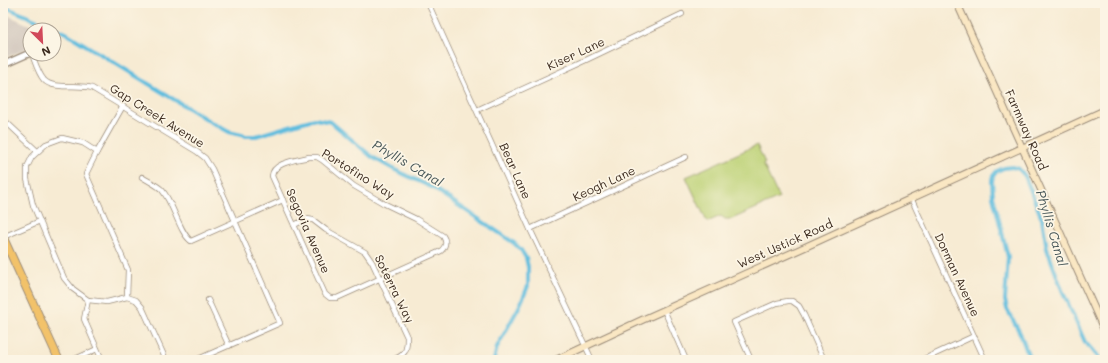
<svg xmlns="http://www.w3.org/2000/svg" width="1108" height="363" font-family="Mali,sans-serif">
<rect width="100%" height="100%" fill="#fcf5e5"/>
<filter id="ink" filterUnits="userSpaceOnUse"><feTurbulence type="fractalNoise" baseFrequency=".025" numOctaves="2"/><feDisplacementMap in="SourceGraphic" scale="8" xChannelSelector="R" yChannelSelector="G"/><feConvolveMatrix kernelMatrix="1 2 1 2 8 2 1 2 1" color-interpolation-filters="sRGB"/></filter>
<filter id="wash" filterUnits="userSpaceOnUse"><feTurbulence type="fractalNoise" baseFrequency=".012" numOctaves="4" result="noise"/><feDisplacementMap in="SourceGraphic" scale="16" xChannelSelector="R" yChannelSelector="G"/><feGaussianBlur stdDeviation="0.9" result="paint"/><feColorMatrix in="noise" values="0 0 0 0 0 0 0 0 0 0 0 0 0 0 0 0 0 1.4 0 .05"/><feComposite in="paint" operator="in"/></filter>
<g filter="url(#wash)">
<rect width="100%" height="100%" fill="#f7ebd3"/>
<path fill="#cdc2b9" d="M 3,13 L 40,30 L 30,30 L 30,47 L 3,59 Z"/>
<path fill="#bcd175" stroke="#7c7e4a" d="M 757,145 L 765,163 L 763,164 L 779,198 L 732,219 L 725,219 L 721,216 L 707,222 L 686,177 Z"/>
<g fill="none" stroke-linecap="round" stroke-linejoin="round">
<g stroke="#60bdde" stroke-width="4">
<path d="M 3,6 L 66,33 L 209,121 L 229,132 L 246,136 L 256,136 L 303,122 L 315,119 L 331,122 L 372,157 L 395,170 L 433,188 L 514,243 L 521,250 L 526,258 L 528,267 L 528,286 L 520,305 L 497,347 L 494,360"/>
<path d="M 1030,360 L 1020,333 L 1007,309 L 1005,300 L 1008,257 L 993,196 L 992,181 L 993,176 L 997,171 L 1004,168 L 1013,167 L 1019,169 L 1025,176 L 1042,219 L 1047,249 L 1062,290 L 1085,342 L 1101,360"/>
</g>
</g>
</g>
<g filter="url(#ink)">
<g fill="none" stroke-linecap="round" stroke-linejoin="round">
<defs>
<g id="minor">
<path d="M 428,3 L 530,229 L 592,360"/>
<path d="M 32,54 C 35,62 38,73 44,80 C 53,90 79,84 92,88 L 196,151 L 205,158 L 212,169 L 280,323 L 196,360"/>
<path d="M 123,106 L 97,152 L 86,174 L 128,270 L 127,297"/>
<path d="M 477,110 L 586,60 L 682,14"/>
<path d="M 3,119 L 37,151"/>
<path d="M 97,152 L 83,143 L 62,138 L 46,144 L 32,157 L 27,167 L 27,179 L 33,205 L 64,278 L 73,289 L 88,300 L 107,302 L 127,297 L 136,300 L 142,307 L 166,360"/>
<path d="M 309,157 L 317,157 L 322,160 L 354,186 L 383,203 L 416,219 L 443,236 C 447,242 446,246 441,251 L 337,298 L 330,298 L 325,294 L 272,176 C 273,162 298,160 309,157 Z"/>
<path d="M 142,177 C 148,181 157,185 162,190 C 174,204 179,232 191,241 L 283,200"/>
<path d="M 911,198 L 985,360"/>
<path d="M 294,225 L 307,219 L 313,220 L 326,230 L 365,252 L 372,262 L 407,337 C 407,351 406,354 393,360"/>
<path d="M 530,229 L 686,157"/>
<path d="M 3,237 L 40,221"/>
<path d="M 88,300 L 84,319 L 102,360"/>
<path d="M 208,300 L 229,346"/>
<path d="M 664,310 L 686,360"/>
<path d="M 73,360 L 97,349"/>
<path d="M 751,360 L 734,322 L 777,303 L 788,301 L 792,301 L 799,306 L 804,315 L 824,360"/>
<path d="M 922,360 L 974,336"/>
</g>
<path id="tertiary" d="M 3,65 L 30,53"/>
<g id="secondary">
<path d="M 957,3 L 1105,332"/>
<path d="M 556,360 L 642,320 L 805,247 L 1105,110"/>
</g>
<path id="primary" d="M 3,237 L 59,360"/>
</defs>
<use href="#minor" stroke="#998a78" stroke-width="6"/>
<use href="#tertiary" stroke="#998a78" stroke-width="8"/>
<use href="#secondary" stroke="#998a78" stroke-width="8"/>
<use href="#primary" stroke="#998a78" stroke-width="9"/>
<use href="#minor" stroke="#fff" stroke-width="4.5"/>
<use href="#tertiary" stroke="#fff" stroke-width="5.5"/>
<use href="#secondary" stroke="#fae7c3" stroke-width="6"/>
<use href="#primary" stroke="#f2c26a" stroke-width="7"/>
</g>
</g>
<g text-anchor="middle" stroke-width="3.5" stroke-linejoin="round" paint-order="stroke">
<g font-size="12" fill="#3b2a1e" stroke="#fcf5e5">
<text transform="translate(576 54) rotate(-25)" y="4">Kiser Lane</text>
<text transform="translate(157 116) rotate(32)" y="4">Gap Creek Avenue</text>
<text transform="translate(1026 130) rotate(66)" y="4">Farmway Road</text>
<text transform="translate(515 171) rotate(66)" y="4">Bear Lane</text>
<text transform="translate(358 174) rotate(32)" y="4">Portofino Way</text>
<text transform="translate(604 184) rotate(-25)" y="4">Keogh Lane</text>
<text transform="translate(308 231) rotate(66)" y="4">Segovia Avenue</text>
<text transform="translate(785 244) rotate(-24)" y="4">West Ustick Road</text>
<text transform="translate(957 275) rotate(65)" y="4">Dorman Avenue</text>
<text transform="translate(394 289) rotate(64)" y="4">Soterra Way</text>
</g>
<g font-size="13" font-style="italic" fill="#465658" stroke="#fcf5e5">
<text transform="translate(408 163) rotate(30)" y="5">Phyllis Canal</text>
<text transform="translate(1052 228) rotate(73)" y="5">Phyllis Canal</text>
</g>
</g>
<rect width="1108" height="363" fill="none" stroke="#fcf5e5" stroke-width="16"/>
<g transform="translate(42 42) rotate(156)"><circle r="19" fill="#fcf5e5" stroke="#afa495"/>
<path d="M0-3L7 15L0 10L-7 15Z" fill="#d1495b"/>
<text y="-6" font-size="11" font-weight="bold" text-anchor="middle" fill="#3b2a1e">N</text>
</g>
</svg>
